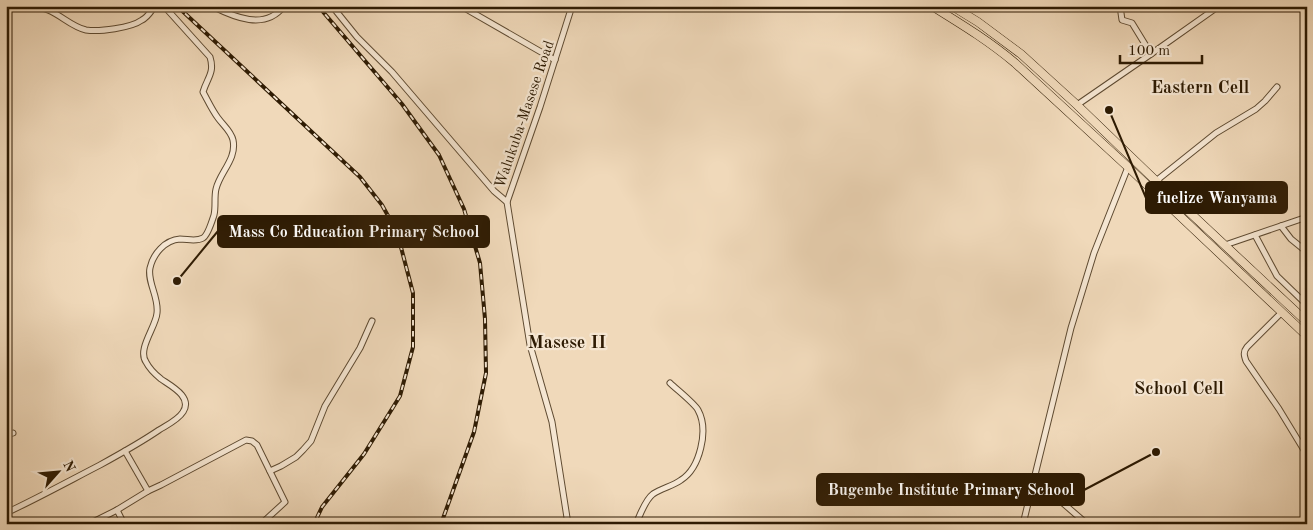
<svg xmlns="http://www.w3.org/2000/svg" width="1313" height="530" font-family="'Old Standard TT',serif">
<rect width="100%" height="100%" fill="#f0d9ba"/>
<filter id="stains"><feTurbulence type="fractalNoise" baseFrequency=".004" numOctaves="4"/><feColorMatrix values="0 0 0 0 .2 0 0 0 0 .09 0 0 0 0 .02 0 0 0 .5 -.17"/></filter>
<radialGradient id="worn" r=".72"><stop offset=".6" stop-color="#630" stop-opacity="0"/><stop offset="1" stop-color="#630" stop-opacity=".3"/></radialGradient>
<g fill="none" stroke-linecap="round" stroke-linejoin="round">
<defs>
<g id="minor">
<path d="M 33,6 C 38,7 43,8 48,10 C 61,15 72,27 86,30 C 99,32 131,28 142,20 C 148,17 151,11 155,6"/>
<path d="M 212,6 C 234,17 265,31 284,6"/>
<path d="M 332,6 L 357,37 L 392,72 L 494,191 L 507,202"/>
<path d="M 461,6 L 555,60"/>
<path d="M 1120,6 L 1122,20 L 1132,23 L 1151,54"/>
<path d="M 1077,105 L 1151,54 L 1219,6"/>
<path d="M 1156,181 L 1216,133 L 1256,109 L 1265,101 L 1277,87"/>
<path d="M 1281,226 L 1291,239 L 1307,252"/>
<path d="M 1255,235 L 1277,276 L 1307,305"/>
<path d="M 1225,245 L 1307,217"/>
<path d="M 1281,313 L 1247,347 C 1243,352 1244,355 1246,361 L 1279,409 L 1307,455"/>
<path d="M 6,435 L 13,433"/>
<path d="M 125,451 L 148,491"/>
<path d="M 270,471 L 281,466 L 296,457 L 303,450 L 311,441 L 325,406 L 360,348 L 372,321"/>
<path d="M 1034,478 L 1087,524"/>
<path d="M 117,510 L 124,524"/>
<path d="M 6,513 C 38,498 69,481 100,465 C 120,454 140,443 159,430 C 167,425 178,420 183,412 C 193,397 171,386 161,379 C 156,375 149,368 146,362 C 137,349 156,327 157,313 C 159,297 147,282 150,268 C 153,254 165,240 180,239 C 188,239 196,242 203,238 C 208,235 212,221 214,215 C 216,207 214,197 216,189 C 220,172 237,159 233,140 C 231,131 223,125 218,118 C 212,110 208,101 203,92 C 207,78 215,73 210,57 L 164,6"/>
<path d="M 89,524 L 117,510 L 148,491 L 161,485 L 246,440 L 252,441 L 257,445 L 285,502 L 261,524"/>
<path d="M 568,524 L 552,422 L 530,345 L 507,202 L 540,107 L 572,6"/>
<path d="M 636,524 C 640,515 645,500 653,494 C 662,488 673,486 681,480 C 700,468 709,430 698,410 C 694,403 676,389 670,383"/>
<path d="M 1023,524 L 1071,328 L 1094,253 L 1128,167"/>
</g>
<g id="highway">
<path d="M 932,6 C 961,24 989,41 1015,63 L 1128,167 L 1307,336"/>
<path d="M 952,6 L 978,22 L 1021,54 L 1077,105 L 1156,181 L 1307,322"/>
</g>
</defs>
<use href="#minor" stroke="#5e4a31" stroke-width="7"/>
<use href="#highway" stroke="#2e1b03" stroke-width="9"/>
<use href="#minor" stroke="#f5e6d2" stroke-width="5"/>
<use href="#highway" stroke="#f0d9ba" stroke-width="8"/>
<defs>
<g id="rail">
<path d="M 177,6 L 360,177 L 382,205 L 397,232 L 413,293 L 413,347 L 400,396 L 364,454 L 322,507 L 314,524"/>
<path d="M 318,6 L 402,104 L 439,155 L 464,209 L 480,263 L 485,319 L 486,373 L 474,432 L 441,524"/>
</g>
</defs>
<use href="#rail" stroke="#2e1b03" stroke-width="4"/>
<use href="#rail" stroke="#f5e6d2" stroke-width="2" stroke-dasharray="5.5" stroke-linecap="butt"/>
</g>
<g text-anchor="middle" stroke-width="4.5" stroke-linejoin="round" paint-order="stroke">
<g font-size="15" fill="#2e1b03" stroke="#f5e6d2">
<text transform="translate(524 114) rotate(-71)" y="5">Walukuba-Masese Road</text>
</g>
<g font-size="18" font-weight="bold" fill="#2e1b03" stroke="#f5e6d2">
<text x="1200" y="93">Eastern Cell</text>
<text x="567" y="348">Masese II</text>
<text x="1179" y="394">School Cell</text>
</g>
</g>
<path fill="none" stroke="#2e1b03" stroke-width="2" d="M1109 110L1146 198M177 281L218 231M1156 452L1084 490"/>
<g fill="#2e1b03" stroke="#f5e6d2" stroke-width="2">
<circle cx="1109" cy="110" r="5"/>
<circle cx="177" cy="281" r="5"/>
<circle cx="1156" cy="452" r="5"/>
</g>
<g fill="#2e1b03" stroke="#2e1b03" stroke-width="2">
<rect x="1146" y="182" width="141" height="31" rx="5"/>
<rect x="218" y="216" width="271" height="31" rx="5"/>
<rect x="817" y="474" width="267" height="31" rx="5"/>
</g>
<g font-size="16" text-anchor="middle" font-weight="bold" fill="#fff">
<text x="1217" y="203">fuelize Wanyama</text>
<text x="354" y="237">Mass Co Education Primary School</text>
<text x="951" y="495">Bugembe Institute Primary School</text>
</g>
<rect width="1313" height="530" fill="none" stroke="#f0d9ba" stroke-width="25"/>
<rect x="8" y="8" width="1298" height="515" fill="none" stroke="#2e1b03" stroke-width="2.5"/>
<rect x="12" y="12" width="1288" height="505" fill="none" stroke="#2e1b03"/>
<g transform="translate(58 472) rotate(63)" stroke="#f5e6d2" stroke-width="4" paint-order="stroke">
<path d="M0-4L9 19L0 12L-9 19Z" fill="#2e1b03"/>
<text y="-8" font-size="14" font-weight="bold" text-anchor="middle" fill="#2e1b03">N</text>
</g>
<path d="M1120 55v8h82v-8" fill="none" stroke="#2e1b03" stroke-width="2.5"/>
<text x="1128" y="55" font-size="15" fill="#2e1b03" stroke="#f5e6d2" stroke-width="4" paint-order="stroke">100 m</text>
<rect width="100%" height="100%" filter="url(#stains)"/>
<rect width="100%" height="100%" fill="url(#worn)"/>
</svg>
